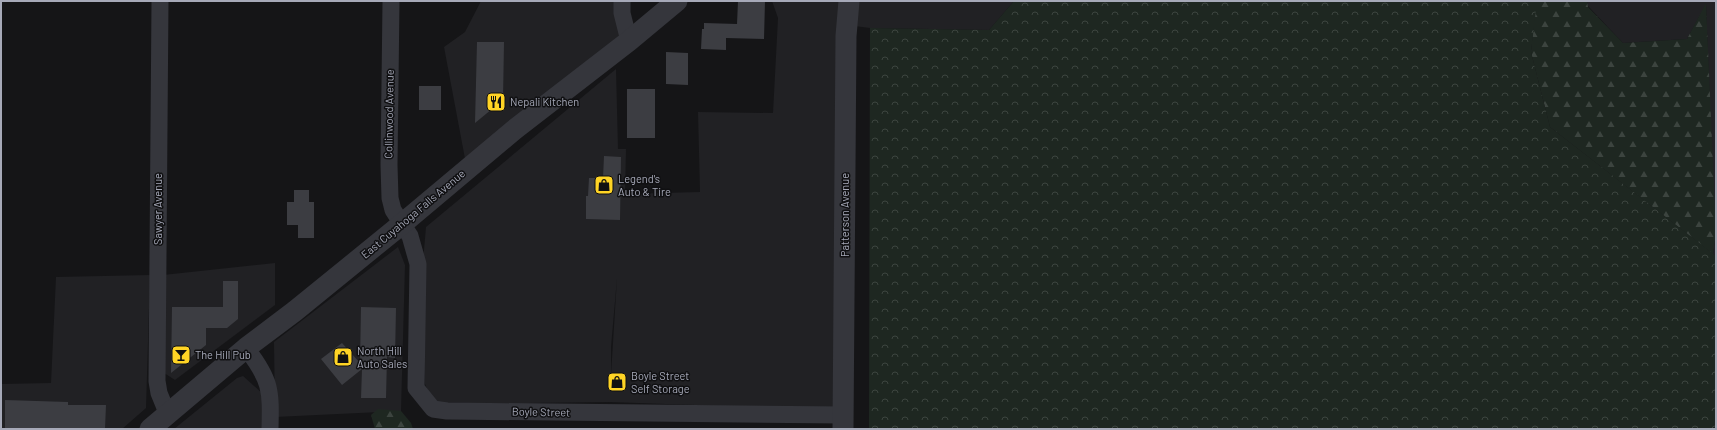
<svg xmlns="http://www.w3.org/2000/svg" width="1717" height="430" font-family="Barlow,sans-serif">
<defs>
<pattern id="forest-firs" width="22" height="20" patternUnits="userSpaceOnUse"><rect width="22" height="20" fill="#1e2721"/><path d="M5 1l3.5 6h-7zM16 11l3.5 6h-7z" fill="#3c443f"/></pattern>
<pattern id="park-crowns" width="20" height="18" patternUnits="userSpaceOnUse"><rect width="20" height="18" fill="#1e2721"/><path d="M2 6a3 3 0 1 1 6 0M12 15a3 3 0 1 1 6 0" fill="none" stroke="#3c443f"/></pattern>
</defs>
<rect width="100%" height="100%" fill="#151517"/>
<g fill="#212124" fill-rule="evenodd">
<path d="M 481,1 L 615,1 L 624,38 L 466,164 L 444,47 L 465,32 Z"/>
<path d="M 772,1 L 843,1 L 838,410 L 610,402 L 453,404 L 433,402 L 425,384 L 422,273 L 426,227 L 616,69 L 618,149 L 626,149 L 625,194 L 700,192 L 698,112 L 773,113 L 778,18 ZM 617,278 L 611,375 L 611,347 Z"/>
<path d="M 849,1 L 1014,1 L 989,30 L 870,28 L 847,25 Z"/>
<path d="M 1587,1 L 1716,1 L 1716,256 L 1713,254 L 1715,238 L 1706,4 L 1687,39 L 1623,43 L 1588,6 Z"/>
<path d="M 398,247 L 405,265 L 401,411 L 275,417 L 274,342 Z"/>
<path d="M 275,263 L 275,305 L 175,380 L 161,371 L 163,275 Z"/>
<path d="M 150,275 L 146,408 L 122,429 L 1,429 L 1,384 L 51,383 L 56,277 Z"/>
<path d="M 243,376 L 262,393 L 264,429 L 174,429 L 237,378 Z"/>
</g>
<g fill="url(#forest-firs)">
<path d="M 1536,1 L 1587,1 L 1588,7 L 1623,43 L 1687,39 L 1706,3 L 1716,234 L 1713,254 L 1550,127 L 1531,52 Z"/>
<path d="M 378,409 L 401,411 L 411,423 L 413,429 L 375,429 L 371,415 Z"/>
</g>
<path fill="url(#park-crowns)" d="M 1014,1 L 1537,1 L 1531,52 L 1550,127 L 1716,256 L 1716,429 L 869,429 L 870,28 L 989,30 Z"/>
<g fill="#3c3d42">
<path d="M 738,1 L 765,1 L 764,39 L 726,38 L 726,50 L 701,49 L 702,29 L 704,29 L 704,23 L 737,24 Z"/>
<path d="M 477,42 L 504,42 L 503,100 L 475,123 Z"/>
<path d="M 666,52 L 688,53 L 688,85 L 666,84 Z"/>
<rect x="419" y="86" width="22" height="24"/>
<rect x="627" y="89" width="28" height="49"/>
<path d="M 604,156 L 621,157 L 620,220 L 586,219 L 586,196 L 588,196 L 589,178 L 603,178 Z"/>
<path d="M 294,190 L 309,190 L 309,202 L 314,202 L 314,238 L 298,238 L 298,225 L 287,225 L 287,202 L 294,202 Z"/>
<path d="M 223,281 L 238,281 L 238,319 L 227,328 L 206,328 L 206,345 L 171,373 L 172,307 L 223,307 Z"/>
<path d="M 361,307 L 396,308 L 395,358 L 387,357 L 386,398 L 361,398 L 362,369 L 342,385 L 321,359 L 342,343 L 360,363 Z"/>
<path d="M 5,400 L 68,402 L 68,405 L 106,405 L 105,429 L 5,429 Z"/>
</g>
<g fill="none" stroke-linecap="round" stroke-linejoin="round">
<g stroke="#35363c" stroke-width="17">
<path d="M 160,1 L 157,381 L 159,393 L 168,415"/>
<path d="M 391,1 L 389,165 L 390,198 L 393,210 L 410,236 L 418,264 L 416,388 L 433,409 L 447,411 L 843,415"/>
<path d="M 622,1 L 622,13 L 629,41"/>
<path d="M 246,348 C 271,380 271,390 270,429"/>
</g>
<g stroke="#35363c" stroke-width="21">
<path d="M 150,429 L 246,348 L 295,311 L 402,224 L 514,130 L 629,41 L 677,1"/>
<path d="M 843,429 L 846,36 L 849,1"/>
</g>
</g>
<defs>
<symbol id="restaurant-square" viewBox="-11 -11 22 22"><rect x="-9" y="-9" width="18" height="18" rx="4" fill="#ffd425" stroke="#101012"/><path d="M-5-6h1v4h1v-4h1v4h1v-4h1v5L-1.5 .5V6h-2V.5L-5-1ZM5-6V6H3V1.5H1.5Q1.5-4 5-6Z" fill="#111"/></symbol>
<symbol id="shop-square" viewBox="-11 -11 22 22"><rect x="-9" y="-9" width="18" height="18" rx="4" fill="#ffd425" stroke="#101012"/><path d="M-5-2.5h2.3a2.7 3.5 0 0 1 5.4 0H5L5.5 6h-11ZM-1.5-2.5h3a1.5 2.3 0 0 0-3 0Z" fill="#111"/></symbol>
<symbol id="bar-square" viewBox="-11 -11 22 22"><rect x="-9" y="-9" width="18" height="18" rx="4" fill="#ffd425" stroke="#101012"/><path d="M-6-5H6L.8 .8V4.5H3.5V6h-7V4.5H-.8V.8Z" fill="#111"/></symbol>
</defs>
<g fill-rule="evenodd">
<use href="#restaurant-square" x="485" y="91" width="22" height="22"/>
<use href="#shop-square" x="593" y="174" width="22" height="22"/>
<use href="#bar-square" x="170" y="344" width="22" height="22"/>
<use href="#shop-square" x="332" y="346" width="22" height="22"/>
<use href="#shop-square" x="606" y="371" width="22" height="22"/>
</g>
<g text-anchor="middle" stroke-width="3" stroke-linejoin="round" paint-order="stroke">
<g font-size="11" fill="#a6a9b8" stroke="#101012" text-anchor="start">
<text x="510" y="106">Nepali Kitchen</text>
<text x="618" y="183">Legend's<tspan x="618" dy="13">Auto &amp; Tire</tspan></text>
<text x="357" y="355">North Hill<tspan x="357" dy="13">Auto Sales</tspan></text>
<text x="195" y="359">The Hill Pub</text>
<text x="631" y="380">Boyle Street<tspan x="631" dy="13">Self Storage</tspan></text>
</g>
<g font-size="11" fill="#a6a9b8" stroke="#101012">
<text transform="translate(389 114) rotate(-89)" y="4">Collinwood Avenue</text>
<text transform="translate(158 209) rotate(-90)" y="4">Sawyer Avenue</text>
<text transform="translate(413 214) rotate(-40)" y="4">East Cuyahoga Falls Avenue</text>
<text transform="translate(845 215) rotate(-90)" y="4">Patterson Avenue</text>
<text transform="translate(541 412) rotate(1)" y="4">Boyle Street</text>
</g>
</g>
<rect width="1717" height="430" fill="none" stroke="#a6a9b8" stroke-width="4"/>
</svg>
